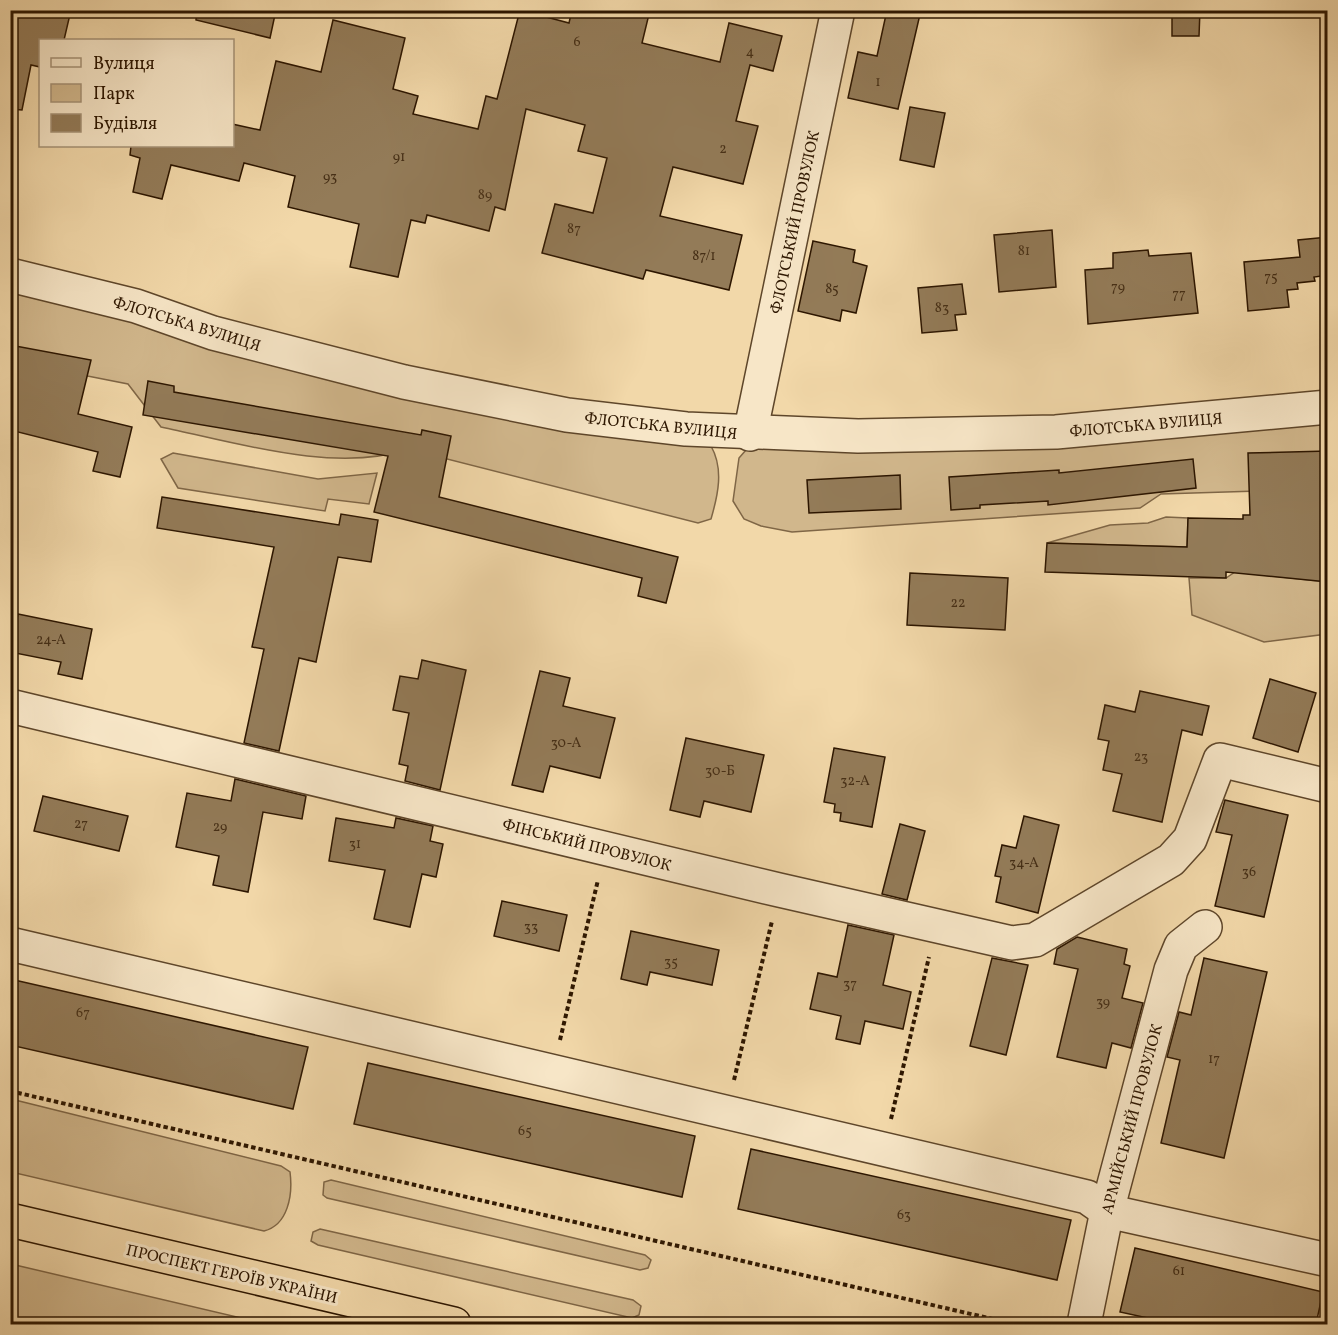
<svg xmlns="http://www.w3.org/2000/svg" width="1338" height="1335" font-family="Vollkorn,serif">
<rect width="100%" height="100%" fill="#f2d8a9"/>
<filter id="stains"><feTurbulence type="fractalNoise" baseFrequency=".00333" numOctaves="4"/><feColorMatrix values="0 0 0 0 .2 0 0 0 0 .09 0 0 0 0 .02 0 0 0 .5 -.17"/></filter>
<radialGradient id="worn" r=".72"><stop offset=".6" stop-color="#630" stop-opacity="0"/><stop offset="1" stop-color="#630" stop-opacity=".3"/></radialGradient>
<g fill="#d1b78c" stroke="#7f6646" stroke-width="1.5">
<path d="M 10,288 L 711,446 C 724,469 718,495 711,519 L 698,523 L 408,449 C 336,474 234,442 161,427 L 128,384 L 11,361 Z"/>
<path d="M 1327,419 L 1327,494 L 1258,491 L 1161,494 L 1140,508 L 792,532 L 761,526 L 744,519 L 733,501 L 739,458 L 746,450 L 761,446 Z"/>
<path d="M 173,453 L 318,479 L 377,473 L 369,504 L 328,499 L 325,511 L 178,488 L 161,459 Z"/>
<path d="M 1166,517 L 1188,518 L 1187,547 L 1047,543 L 1110,525 L 1148,523 Z"/>
<path d="M 1235,572 L 1327,582 L 1327,634 L 1264,642 L 1192,615 L 1189,578 L 1226,578 Z"/>
<path d="M 11,1099 L 281,1166 L 290,1172 C 293,1195 288,1225 264,1231 L 11,1172 Z"/>
<path d="M 331,1180 L 645,1255 L 651,1260 L 648,1268 L 640,1270 L 327,1198 L 323,1195 L 324,1182 Z"/>
<path d="M 320,1229 L 633,1300 L 641,1306 L 639,1315 L 632,1318 L 318,1245 L 311,1241 L 313,1232 Z"/>
<path d="M 11,1264 L 267,1324 L 11,1324 Z"/>
</g>
<g fill="#937b58" stroke="#2d1600" stroke-width="1.5">
<path d="M 13,10 L 71,10 L 64,40 L 40,40 L 40,67 L 31,65 L 22,110 L 10,109 L 10,23 Z"/>
<path d="M 197,10 L 276,10 L 270,38 L 196,20 Z"/>
<path d="M 520,10 L 569,23 L 572,10 L 650,10 L 642,43 L 720,62 L 729,23 L 782,36 L 773,71 L 750,65 L 736,121 L 758,126 L 743,184 L 673,167 L 660,216 L 742,235 L 729,290 L 646,270 L 643,279 L 542,253 L 555,204 L 593,213 L 607,158 L 578,151 L 585,125 L 526,109 L 505,210 L 495,207 L 489,231 L 427,215 L 425,223 L 411,220 L 398,277 L 350,267 L 359,224 L 288,207 L 295,176 L 244,163 L 239,181 L 171,165 L 162,199 L 133,192 L 140,158 L 130,155 L 131,146 L 232,146 L 232,124 L 260,130 L 276,61 L 321,72 L 333,20 L 405,38 L 393,89 L 418,96 L 413,114 L 478,129 L 486,96 L 497,99 Z"/>
<path d="M 887,10 L 921,10 L 898,109 L 848,98 L 858,52 L 877,56 Z"/>
<path d="M 1172,10 L 1200,10 L 1199,36 L 1172,36 Z"/>
<path d="M 910,107 L 945,113 L 934,167 L 900,160 Z"/>
<path d="M 1052,230 L 1056,287 L 999,292 L 994,235 Z"/>
<path d="M 1328,237 L 1328,275 L 1314,277 L 1315,281 L 1297,283 L 1298,289 L 1287,290 L 1289,307 L 1248,311 L 1244,262 L 1300,257 L 1298,240 Z"/>
<path d="M 813,241 L 855,250 L 853,262 L 867,266 L 856,313 L 842,310 L 840,321 L 798,311 Z"/>
<path d="M 1148,250 L 1149,256 L 1191,253 L 1198,313 L 1088,324 L 1085,270 L 1113,268 L 1113,253 Z"/>
<path d="M 962,284 L 966,314 L 955,315 L 957,330 L 922,333 L 918,288 Z"/>
<path d="M 10,345 L 91,360 L 78,414 L 132,427 L 120,477 L 93,471 L 98,452 L 10,430 Z"/>
<path d="M 148,381 L 174,386 L 174,392 L 421,435 L 422,430 L 451,436 L 439,497 L 678,557 L 666,603 L 638,596 L 642,578 L 374,512 L 388,456 L 143,415 Z"/>
<path d="M 1328,451 L 1328,582 L 1226,572 L 1226,578 L 1045,572 L 1047,543 L 1187,547 L 1188,518 L 1243,519 L 1243,515 L 1250,515 L 1248,453 Z"/>
<path d="M 1193,459 L 1196,488 L 1048,505 L 1048,501 L 980,505 L 980,508 L 951,510 L 949,477 L 1059,470 L 1059,473 Z"/>
<path d="M 900,475 L 901,509 L 809,513 L 807,480 Z"/>
<path d="M 162,497 L 339,525 L 341,514 L 378,520 L 371,562 L 338,557 L 316,662 L 299,658 L 279,751 L 244,743 L 264,649 L 252,647 L 274,547 L 157,528 Z"/>
<path d="M 910,573 L 1008,578 L 1005,630 L 907,625 Z"/>
<path d="M 18,614 L 92,629 L 82,679 L 58,674 L 61,662 L 10,652 Z"/>
<path d="M 422,660 L 466,670 L 440,790 L 405,781 L 408,766 L 399,764 L 409,713 L 393,710 L 400,676 L 418,679 Z"/>
<path d="M 540,671 L 570,678 L 563,706 L 615,718 L 600,778 L 550,766 L 543,792 L 512,785 Z"/>
<path d="M 1270,679 L 1316,693 L 1298,752 L 1253,738 Z"/>
<path d="M 1140,691 L 1209,706 L 1202,735 L 1182,730 L 1162,822 L 1113,811 L 1122,774 L 1103,770 L 1109,741 L 1098,739 L 1105,705 L 1135,712 Z"/>
<path d="M 686,738 L 764,755 L 751,812 L 704,801 L 700,817 L 670,810 Z"/>
<path d="M 834,748 L 885,757 L 872,827 L 840,821 L 841,813 L 834,812 L 835,804 L 824,802 Z"/>
<path d="M 235,779 L 306,796 L 302,819 L 263,812 L 248,892 L 213,885 L 219,856 L 176,847 L 187,793 L 231,801 Z"/>
<path d="M 43,796 L 128,816 L 119,851 L 34,831 Z"/>
<path d="M 1225,800 L 1288,815 L 1264,917 L 1215,906 L 1232,835 L 1216,832 Z"/>
<path d="M 1024,816 L 1059,825 L 1038,913 L 996,902 L 1001,877 L 995,876 L 1002,845 L 1016,848 Z"/>
<path d="M 336,818 L 394,828 L 396,818 L 433,826 L 430,841 L 443,844 L 436,877 L 422,874 L 410,927 L 374,919 L 385,870 L 329,861 Z"/>
<path d="M 900,824 L 925,831 L 907,900 L 882,894 Z"/>
<path d="M 502,901 L 567,915 L 559,951 L 494,936 Z"/>
<path d="M 848,925 L 894,935 L 883,985 L 911,992 L 903,1029 L 865,1021 L 860,1044 L 836,1039 L 841,1016 L 810,1009 L 818,973 L 837,977 Z"/>
<path d="M 631,931 L 719,950 L 712,985 L 650,972 L 647,985 L 621,979 Z"/>
<path d="M 1077,937 L 1127,949 L 1124,964 L 1130,966 L 1122,998 L 1143,1003 L 1131,1048 L 1112,1043 L 1106,1068 L 1057,1057 L 1078,969 L 1054,964 L 1057,949 Z"/>
<path d="M 992,958 L 1028,965 L 1006,1055 L 970,1046 Z"/>
<path d="M 1204,958 L 1267,972 L 1224,1158 L 1161,1143 L 1180,1060 L 1167,1057 L 1179,1012 L 1191,1015 Z"/>
<path d="M 10,979 L 308,1047 L 293,1109 L 10,1045 Z"/>
<path d="M 368,1063 L 695,1136 L 682,1197 L 354,1124 Z"/>
<path d="M 751,1149 L 1071,1220 L 1057,1280 L 738,1209 Z"/>
<path d="M 1135,1248 L 1323,1292 L 1316,1324 L 1175,1324 L 1120,1312 Z"/>
</g>
<g fill="none" stroke-linecap="round" stroke-linejoin="round">
<defs>
<g id="minor">
<path d="M 10,275 L 136,306 L 213,333 L 404,382 L 567,415 L 686,429 L 858,436 L 1056,432 L 1328,407"/>
<path d="M 750,434 L 838,10"/>
<path d="M 10,706 L 779,890 L 1012,943 L 1035,940 L 1171,860 L 1190,839 L 1220,760 L 1328,786"/>
<path d="M 10,944 L 1087,1197 L 1107,1211 L 1328,1260"/>
<path d="M 1084,1324 L 1107,1211 L 1171,970 L 1181,946 L 1205,927"/>
</g>
<path id="highway" d="M 10,1220 L 454,1324"/>
</defs>
<use href="#minor" stroke="#5e462a" stroke-width="36"/>
<use href="#highway" stroke="#2d1600" stroke-width="36"/>
<g stroke="#2d1600" stroke-width="4" stroke-dasharray="4.5 3" stroke-linecap="butt">
<path d="M 560,1040 L 598,880"/>
<path d="M 734,1080 L 772,921"/>
<path d="M 10,1091 L 1014,1324"/>
<path d="M 891,1119 L 929,957"/>
</g>
<use href="#minor" stroke="#f7e6c7" stroke-width="33"/>
<use href="#highway" stroke="#f2d8a9" stroke-width="33"/>
</g>
<g text-anchor="middle" stroke-width="6" stroke-linejoin="round" paint-order="stroke">
<g font-size="14" fill="#462f16">
<text x="577" y="46">6</text>
<text x="750" y="56">4</text>
<text x="878" y="86">1</text>
<text x="723" y="153">2</text>
<text x="399" y="161">91</text>
<text x="330" y="181">93</text>
<text x="485" y="199">89</text>
<text x="574" y="233">87</text>
<text x="1024" y="255">81</text>
<text x="704" y="260">87/1</text>
<text x="1271" y="281">75</text>
<text x="1118" y="291">79</text>
<text x="832" y="293">85</text>
<text x="1179" y="298">77</text>
<text x="942" y="312">83</text>
<text x="958" y="607">22</text>
<text x="51" y="644">24-А</text>
<text x="566" y="747">30-А</text>
<text x="1141" y="761">23</text>
<text x="720" y="775">30-Б</text>
<text x="855" y="785">32-А</text>
<text x="81" y="828">27</text>
<text x="220" y="831">29</text>
<text x="355" y="848">31</text>
<text x="1024" y="867">34-А</text>
<text x="1249" y="876">36</text>
<text x="531" y="931">33</text>
<text x="671" y="966">35</text>
<text x="850" y="988">37</text>
<text x="1103" y="1006">39</text>
<text x="83" y="1017">67</text>
<text x="1214" y="1063">17</text>
<text x="525" y="1135">65</text>
<text x="904" y="1219">63</text>
<text x="1179" y="1275">61</text>
</g>
<g font-size="16" fill="#2d1600" stroke="#f7e6c7">
<text transform="translate(794 222) rotate(-78)" y="6">ФЛОТСЬКИЙ ПРОВУЛОК</text>
<text transform="translate(187 323) rotate(17)" y="6">ФЛОТСЬКА ВУЛИЦЯ</text>
<text transform="translate(1146 424) rotate(-5)" y="6">ФЛОТСЬКА ВУЛИЦЯ</text>
<text transform="translate(661 425) rotate(6)" y="6">ФЛОТСЬКА ВУЛИЦЯ</text>
<text transform="translate(587 844) rotate(14)" y="6">ФІНСЬКИЙ ПРОВУЛОК</text>
<text transform="translate(1131 1119) rotate(-75)" y="6">АРМІЙСЬКИЙ ПРОВУЛОК</text>
<text transform="translate(232 1273) rotate(13)" y="6">ПРОСПЕКТ ГЕРОЇВ УКРАЇНИ</text>
</g>
</g>
<rect width="1338" height="1335" fill="none" stroke="#f2d8a9" stroke-width="36"/>
<rect x="12" y="12" width="1314" height="1311" fill="none" stroke="#2d1600" stroke-width="3"/>
<rect x="18" y="18" width="1302" height="1299" fill="none" stroke="#2d1600" stroke-width="1.5"/>
<rect x="39" y="39" width="195" height="108" fill="#f7e6c7" stroke="#a69377" stroke-width="1.5"/>
<rect x="51" y="58" width="30" height="9" fill="#f7e6c7" stroke="#a69377" stroke-width="1.5"/>
<text x="93" y="69" font-size="18" fill="#2d1600">Вулиця</text>
<rect x="51" y="84" width="30" height="18" fill="#d1b78c" stroke="#a69377" stroke-width="1.5"/>
<text x="93" y="99" font-size="18" fill="#2d1600">Парк</text>
<rect x="51" y="114" width="30" height="18" fill="#937b58" stroke="#a69377" stroke-width="1.5"/>
<text x="93" y="129" font-size="18" fill="#2d1600">Будівля</text>
<rect width="100%" height="100%" filter="url(#stains)"/>
<rect width="100%" height="100%" fill="url(#worn)"/>
</svg>
